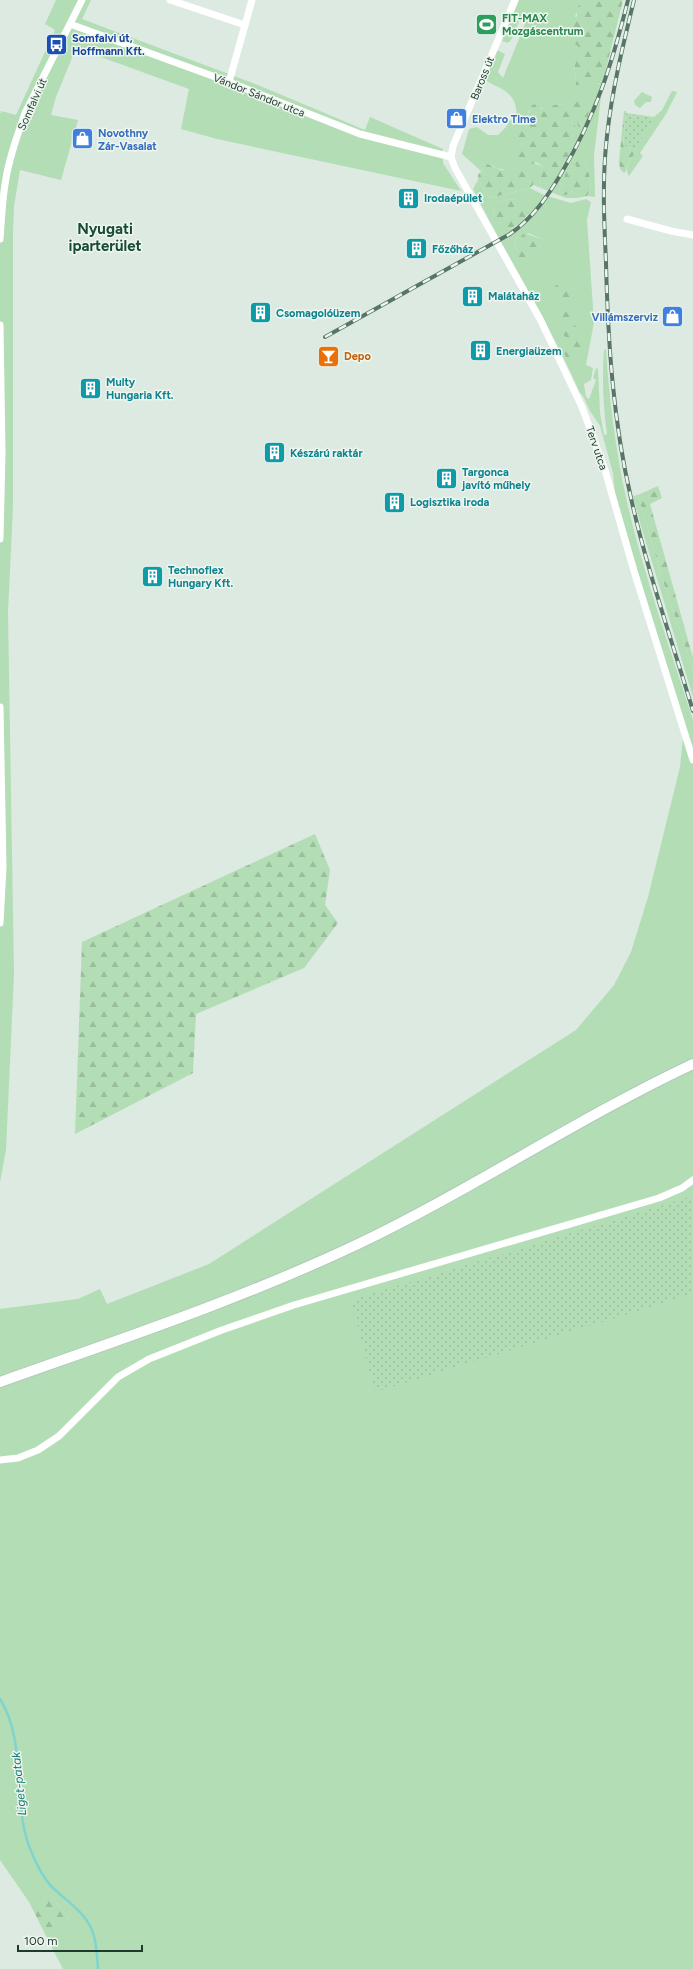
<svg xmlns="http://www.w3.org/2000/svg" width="693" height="1969" font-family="Figtree,sans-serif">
<defs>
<pattern id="forest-firs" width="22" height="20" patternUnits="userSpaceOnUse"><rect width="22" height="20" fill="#b3ddb5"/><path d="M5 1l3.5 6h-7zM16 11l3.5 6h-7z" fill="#9abe9c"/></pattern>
<pattern id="garden-dots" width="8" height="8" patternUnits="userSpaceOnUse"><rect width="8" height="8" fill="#b3ddb5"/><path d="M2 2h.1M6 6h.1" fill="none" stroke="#9abe9c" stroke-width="1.8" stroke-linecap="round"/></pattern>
</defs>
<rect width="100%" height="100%" fill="#dceae1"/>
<g fill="#b3ddb5" fill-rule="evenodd">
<path d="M 56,0 L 91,0 L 82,19 L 258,85 L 365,130 L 370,117 L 443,149 L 443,163 L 461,191 L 217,139 L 181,129 L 189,89 L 76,48 L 56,97 L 51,115 L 78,120 L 61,180 L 20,170 L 14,206 L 13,232 L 13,507 L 8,612 L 14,974 L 6,1150 L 0,1182 L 0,115 L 1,111 L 16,115 L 55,30 L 45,24 Z"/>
<path d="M 519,0 L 583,0 C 578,5 575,19 571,26 L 578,46 L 574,59 L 576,85 L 599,84 L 604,77 L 598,95 L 601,97 L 594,155 L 595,197 L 587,196 C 595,185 587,167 583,155 L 574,162 L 577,168 L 572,171 L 567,170 L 558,192 L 560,195 L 565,195 L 572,191 L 577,198 L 566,198 L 548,191 L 565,165 L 571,120 L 565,105 L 559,104 L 546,109 L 531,106 C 530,111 528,111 527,115 C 523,123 521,137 522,145 L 519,149 L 521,157 L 543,167 L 543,172 L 539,180 L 541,188 L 533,185 L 534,181 L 507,170 L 496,168 L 492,165 L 485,167 L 481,171 L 462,154 L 469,129 L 477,127 L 488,135 L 498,135 L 506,127 L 510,120 L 515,121 C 519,107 514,96 502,89 C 496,85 489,84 485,79 L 497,50 L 505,54 L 498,72 L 503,78 L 529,14 L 523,12 L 511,40 L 508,43 L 502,41 Z"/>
<path d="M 672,91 L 677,92 L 666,114 L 640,153 L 643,156 L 629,176 C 623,165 633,161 635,150 L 654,117 L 662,110 Z"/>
<path d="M 642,92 L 652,97 L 651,102 L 646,102 L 640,108 L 635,105 L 634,101 Z"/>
<path d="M 478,180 L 490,198 L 530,188 L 544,195 L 571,203 L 586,199 L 591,202 L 587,220 L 594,322 L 586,365 L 593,368 L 591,380 L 584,384 L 586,397 L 589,399 L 596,380 L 593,378 L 596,368 L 598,369 L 600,413 L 604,435 L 607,434 C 603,406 602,378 604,350 L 606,349 C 609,400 616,453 627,502 C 644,576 670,648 693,720 L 693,1969 L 63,1969 L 48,1940 L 69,1918 L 54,1899 L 46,1896 L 29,1902 L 0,1860 L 0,1309 L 78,1299 L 100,1289 L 107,1304 L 209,1264 L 576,1030 L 614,985 L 631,952 L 648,897 L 680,767 L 684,727 L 615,495 L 613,473 L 600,426 L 590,411 L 583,396 L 580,393 C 549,323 508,258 473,189 ZM 515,199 L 528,216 L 516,227 L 509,229 L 501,223 L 493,210 L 500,201 ZM 528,233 L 542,239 L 541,246 L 534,250 L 530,255 L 517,251 L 514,241 L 517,237 L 520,238 Z"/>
<path d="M 638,495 L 665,587 L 693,669 L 693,697 L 641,526 L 633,496 Z"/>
</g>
<g fill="url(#forest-firs)">
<path d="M 583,0 L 623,0 L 604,77 C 596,89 589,85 576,85 L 574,59 L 578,46 L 571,42 L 574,36 L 571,26 L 571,19 L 577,16 L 576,9 Z"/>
<path d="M 586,99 L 589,103 L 588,118 L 582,129 L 579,128 L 572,104 Z"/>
<path d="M 535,104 L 539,105 L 541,109 L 559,104 L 565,105 L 567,110 L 570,112 L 571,120 L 574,123 L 579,140 L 548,191 L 541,188 L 539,180 L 543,172 L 543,167 L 536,162 L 532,164 L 529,162 L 526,164 L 523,161 L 521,157 L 515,158 L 508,154 L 513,149 L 519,149 L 522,145 L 521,140 L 515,137 L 514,133 L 522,117 C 527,114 530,113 531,106 Z"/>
<path d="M 624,111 L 626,111 L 626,113 L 623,145 L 635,150 C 634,158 627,162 626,171 L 624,173 L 620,169 L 619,161 Z"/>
<path d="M 580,152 L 583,155 C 587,167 595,185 587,196 L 577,198 L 572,191 L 566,195 L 559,195 L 558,192 L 567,170 L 572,171 L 577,168 L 574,162 L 574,157 Z"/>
<path d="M 487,164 L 501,170 L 516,168 L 526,169 L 534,181 L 533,185 L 530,188 L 490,198 L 478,180 L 478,175 Z"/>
<path d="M 515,199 L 527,205 C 532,217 519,225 509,229 C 501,226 494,215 493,206 L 500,201 Z"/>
<path d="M 524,233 L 542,239 L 544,243 L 524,260 L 519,257 L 514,241 L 517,237 L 520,238 Z"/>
<path d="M 563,282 L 568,282 L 572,297 L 564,302 L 560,301 L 555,286 Z"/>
<path d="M 564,308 C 569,312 578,330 579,335 L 587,342 C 583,356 579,350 570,357 L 566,357 L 560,344 L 565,337 L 554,317 L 555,311 Z"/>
<path d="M 658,486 L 662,498 L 650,504 L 693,658 L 693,669 L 665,587 L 638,495 Z"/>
<path d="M 315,834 L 330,870 L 325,905 L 338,923 L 304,968 L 196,1014 L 193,1073 L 75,1134 L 82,942 Z"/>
<path d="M 46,1895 L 54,1899 L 69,1918 L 48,1940 L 29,1902 Z"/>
</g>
<g fill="url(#garden-dots)">
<path d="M 626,113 L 654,117 L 635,150 L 623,145 Z"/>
<path d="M 693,1196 L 693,1294 L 375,1392 L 351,1300 Z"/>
</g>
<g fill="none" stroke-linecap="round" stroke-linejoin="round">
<path stroke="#7fd4cf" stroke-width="2.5" d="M 0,1699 C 27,1742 12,1799 29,1846 C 34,1859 42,1876 51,1886 C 65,1900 84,1911 92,1930 C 97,1942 97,1956 98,1969"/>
<defs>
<path id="secondary" d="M 0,1382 C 121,1339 242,1299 358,1244 C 473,1189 578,1118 693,1064"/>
</defs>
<use href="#secondary" stroke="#afcaba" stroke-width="12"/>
<g stroke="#fff" stroke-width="7">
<path d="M 170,0 L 245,25"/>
<path d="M 70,24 L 229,82 L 360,134 L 451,157"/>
<path d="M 229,82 L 252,0"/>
<path d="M 451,157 L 455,168 L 540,319 L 582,407 L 605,470 L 634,571 L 693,760"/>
<path d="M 451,157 L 453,146 L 515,0"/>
<path d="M 627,219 L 671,231 L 693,235"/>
<path d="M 0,239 C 2,212 3,186 10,160 C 14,144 20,128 25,113 L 82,0"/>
<path d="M 0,325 L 2,452 L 0,539"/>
<path d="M 0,707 L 3,867 L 0,923"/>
<path d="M 0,1460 L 18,1458 L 38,1450 L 59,1436 L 118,1377 L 149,1359 L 222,1330 L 294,1305 L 659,1198 L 682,1188 L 693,1180"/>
</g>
<use href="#secondary" stroke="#fff" stroke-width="10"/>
<defs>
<g id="rail">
<path d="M 634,0 C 623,45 612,90 607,136 C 602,178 604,220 606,263 C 608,342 613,421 631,498 C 647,570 672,641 693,711"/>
<path d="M 325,337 L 510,234 C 533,218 548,196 562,172 C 596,115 612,64 628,0"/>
</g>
</defs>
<use href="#rail" stroke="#577667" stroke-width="4"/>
<use href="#rail" stroke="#edf6ef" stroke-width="2.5" stroke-dasharray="8" stroke-linecap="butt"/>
</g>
<defs>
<symbol id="stadium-square" viewBox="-11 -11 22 22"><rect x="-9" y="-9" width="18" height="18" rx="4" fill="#2e9e5b" stroke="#edf6ef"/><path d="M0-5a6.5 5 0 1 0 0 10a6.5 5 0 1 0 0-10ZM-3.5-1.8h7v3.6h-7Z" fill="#fff"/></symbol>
<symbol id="bus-square" viewBox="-11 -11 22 22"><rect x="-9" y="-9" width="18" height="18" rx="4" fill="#1a4fb4" stroke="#edf6ef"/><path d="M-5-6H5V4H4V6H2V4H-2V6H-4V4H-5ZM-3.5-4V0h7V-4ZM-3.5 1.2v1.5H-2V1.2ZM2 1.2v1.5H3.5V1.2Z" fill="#fff"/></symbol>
<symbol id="shop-square" viewBox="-11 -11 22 22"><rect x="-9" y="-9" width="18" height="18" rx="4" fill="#3f7fe0" stroke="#edf6ef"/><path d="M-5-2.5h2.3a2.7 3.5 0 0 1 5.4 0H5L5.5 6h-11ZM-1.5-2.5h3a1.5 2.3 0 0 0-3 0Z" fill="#fff"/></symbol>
<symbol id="building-square" viewBox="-11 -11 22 22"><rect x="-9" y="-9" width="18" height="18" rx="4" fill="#0f9aa8" stroke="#edf6ef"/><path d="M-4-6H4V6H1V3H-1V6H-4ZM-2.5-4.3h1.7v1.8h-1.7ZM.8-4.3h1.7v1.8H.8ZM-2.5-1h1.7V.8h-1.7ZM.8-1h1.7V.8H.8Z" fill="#fff"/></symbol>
<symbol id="bar-square" viewBox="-11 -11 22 22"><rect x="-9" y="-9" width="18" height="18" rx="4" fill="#e8710a" stroke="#edf6ef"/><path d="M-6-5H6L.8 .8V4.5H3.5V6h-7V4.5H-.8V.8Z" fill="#fff"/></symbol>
</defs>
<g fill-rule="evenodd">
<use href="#stadium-square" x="474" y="12" width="25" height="25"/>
<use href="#bus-square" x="44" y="32" width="25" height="25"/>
<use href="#shop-square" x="444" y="106" width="25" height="25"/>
<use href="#shop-square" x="70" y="126" width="25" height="25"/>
<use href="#building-square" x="396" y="186" width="25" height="25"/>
<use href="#building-square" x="404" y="236" width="25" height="25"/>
<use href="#building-square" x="460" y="284" width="25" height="25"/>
<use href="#building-square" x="248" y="300" width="25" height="25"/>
<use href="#shop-square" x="660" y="304" width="25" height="25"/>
<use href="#building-square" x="468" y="338" width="25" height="25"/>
<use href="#bar-square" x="316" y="344" width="25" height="25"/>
<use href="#building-square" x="78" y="376" width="25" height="25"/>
<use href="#building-square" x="262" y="440" width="25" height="25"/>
<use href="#building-square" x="434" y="466" width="25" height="25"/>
<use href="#building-square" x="382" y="490" width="25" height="25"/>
<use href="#building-square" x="140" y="564" width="25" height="25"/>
</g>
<g text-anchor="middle" stroke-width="3" stroke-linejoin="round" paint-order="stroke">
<g font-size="11" font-weight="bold" fill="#27864d" stroke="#edf6ef" text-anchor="start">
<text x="502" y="22">FIT-MAX<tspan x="502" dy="13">Mozgáscentrum</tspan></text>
</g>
<g font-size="11" font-weight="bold" fill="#164399" stroke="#edf6ef" text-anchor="start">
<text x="72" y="42">Somfalvi út,<tspan x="72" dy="13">Hoffmann Kft.</tspan></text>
</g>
<g font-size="11" fill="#1d3a2c" stroke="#edf6ef">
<text transform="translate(482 78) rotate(-68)" y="4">Baross út</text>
<text transform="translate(259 95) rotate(22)" y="4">Vándor Sándor utca</text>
<text transform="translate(32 104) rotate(-66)" y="4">Somfalvi út</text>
<text transform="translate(597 448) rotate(71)" y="4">Terv utca</text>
</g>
<g font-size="11" font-weight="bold" fill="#366cbe" stroke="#edf6ef" text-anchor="start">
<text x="472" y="123">Elektro Time</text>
<text x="98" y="137">Novothny<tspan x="98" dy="13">Zár-Vasalat</tspan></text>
<text x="658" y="321" text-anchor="end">Villámszerviz</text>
</g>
<g font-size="11" font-weight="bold" fill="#0d838f" stroke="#edf6ef" text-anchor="start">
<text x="424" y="202">Irodaépület</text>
<text x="432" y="253">Főzőház</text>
<text x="488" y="300">Malátaház</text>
<text x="276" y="317">Csomagolóüzem</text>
<text x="496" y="355">Energiaüzem</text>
<text x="106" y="386">Multy<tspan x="106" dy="13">Hungaria Kft.</tspan></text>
<text x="290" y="457">Készárú raktár</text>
<text x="462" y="476">Targonca<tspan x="462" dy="13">javító műhely</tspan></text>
<text x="410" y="506">Logisztika iroda</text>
<text x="168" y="574">Technoflex<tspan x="168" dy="13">Hungary Kft.</tspan></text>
</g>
<g font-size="11" font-weight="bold" fill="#c56008" stroke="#edf6ef" text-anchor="start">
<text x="344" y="360">Depo</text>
</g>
<g font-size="12" font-style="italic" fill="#147974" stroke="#edf6ef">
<text transform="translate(19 1784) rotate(-96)" y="4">Liget-patak</text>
</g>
<g font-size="15" font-weight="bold" fill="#184d35" stroke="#edf6ef">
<text x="105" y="234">Nyugati<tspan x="105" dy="17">iparterület</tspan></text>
</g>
</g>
<path d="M18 1945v6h124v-6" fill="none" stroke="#1d3a2c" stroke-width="2"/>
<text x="24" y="1945" font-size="12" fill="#1d3a2c" stroke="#edf6ef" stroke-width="3" paint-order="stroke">100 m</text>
</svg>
